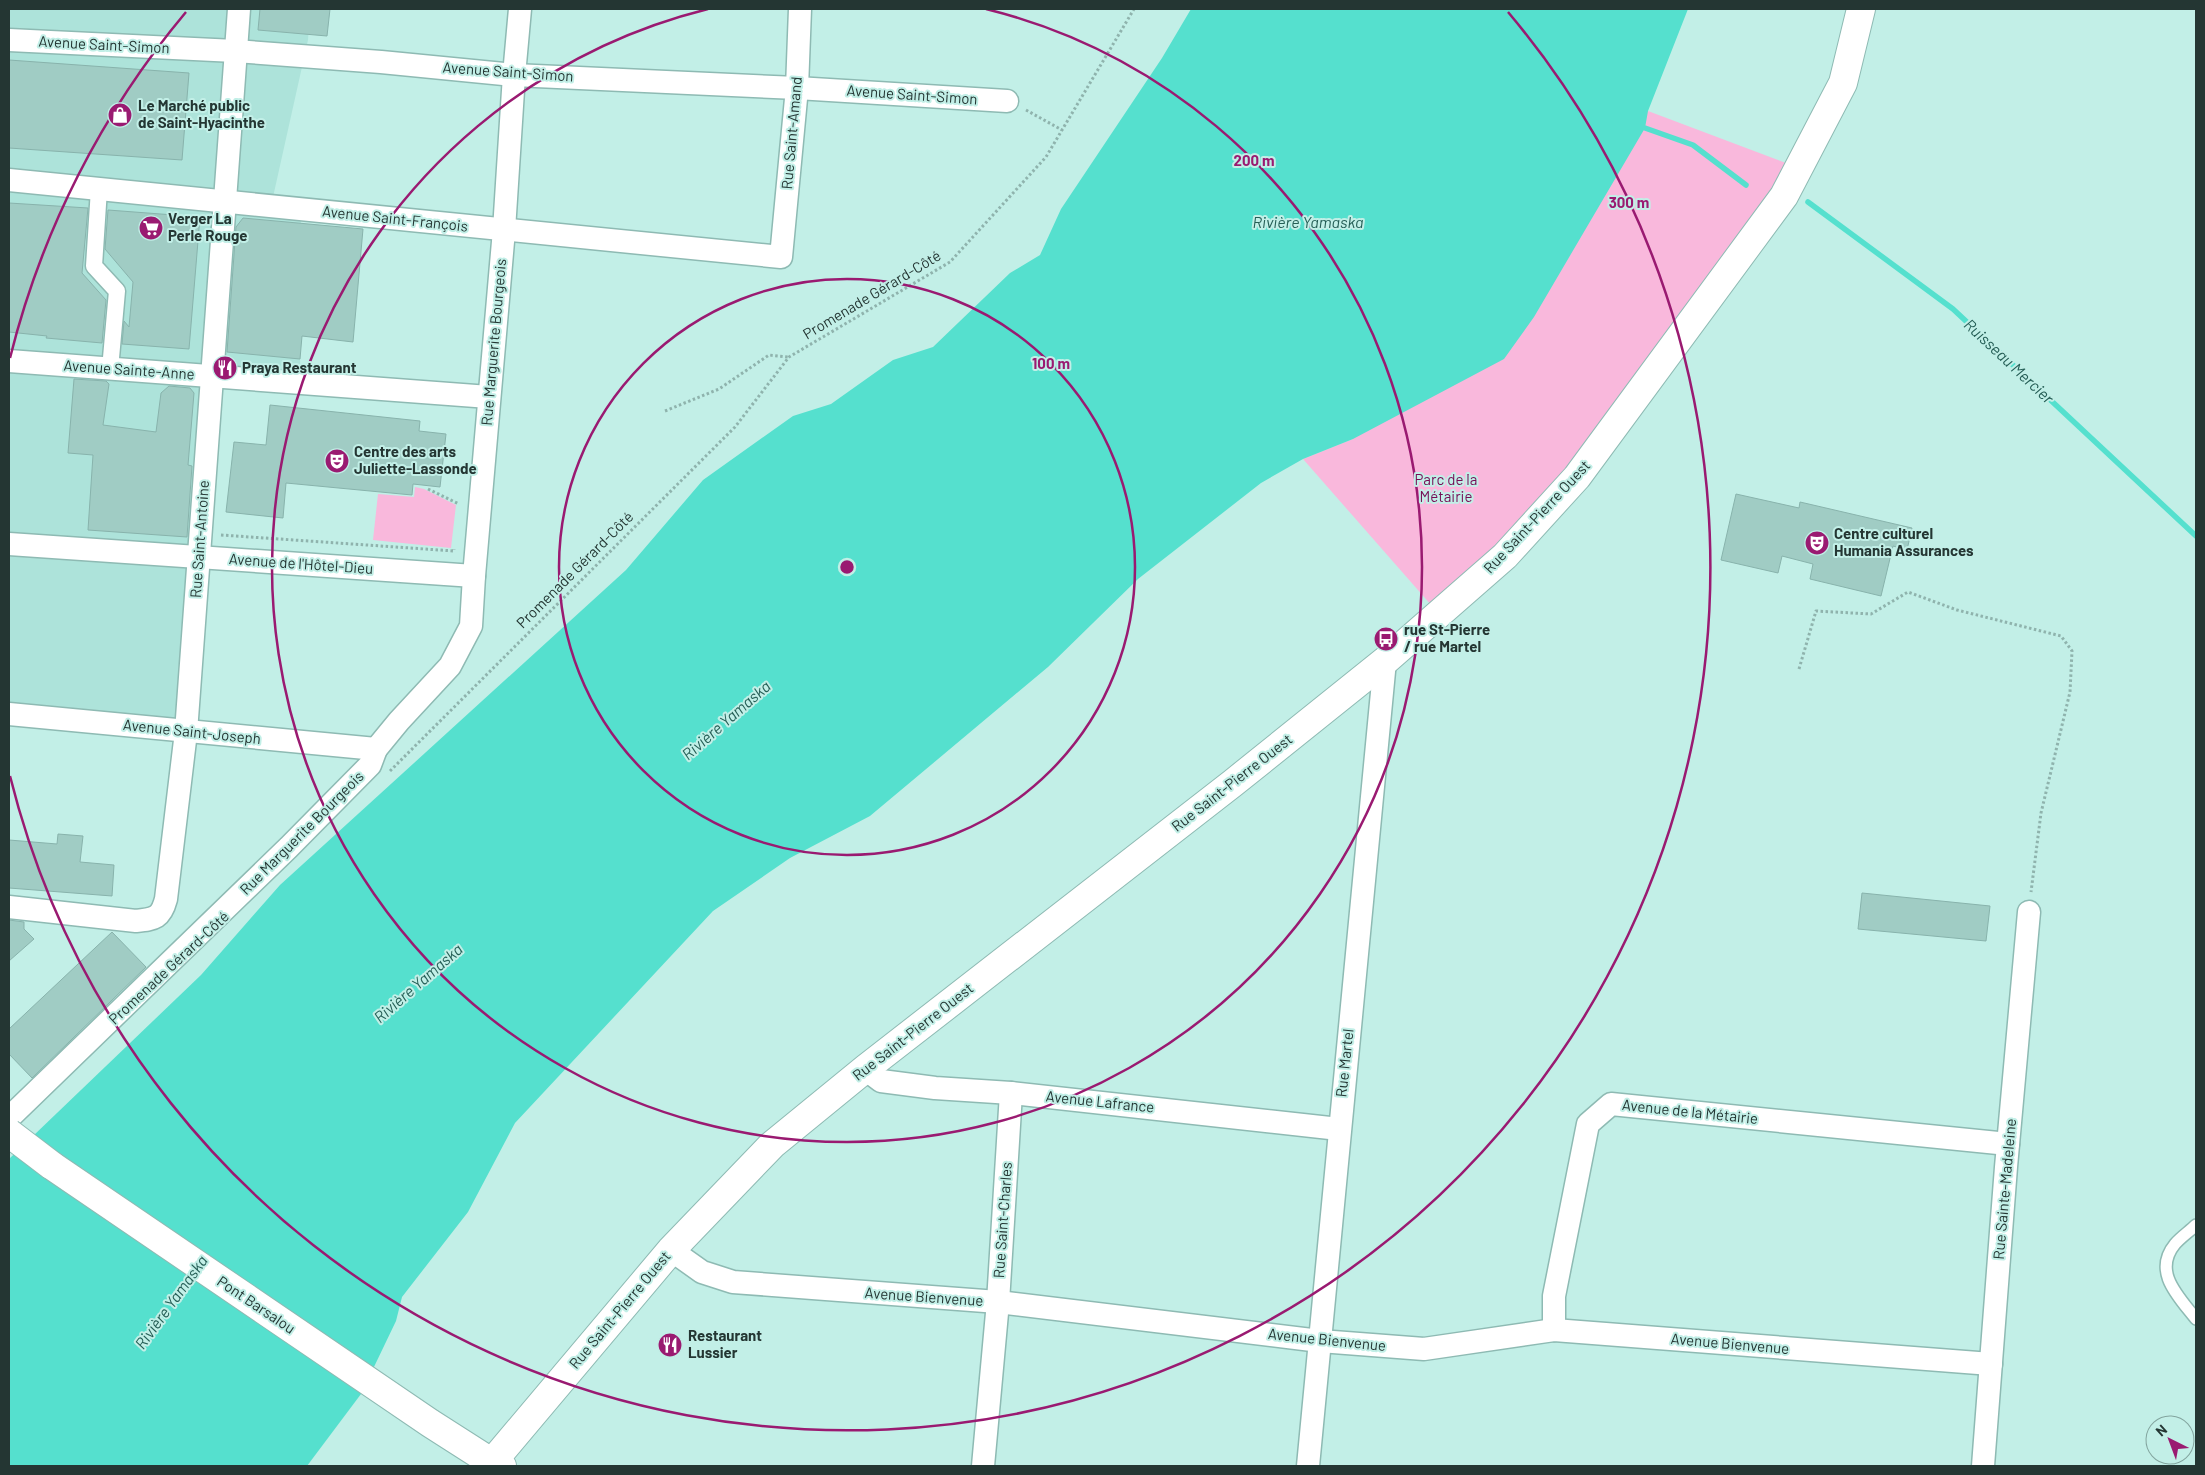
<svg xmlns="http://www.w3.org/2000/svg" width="2205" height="1475" font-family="Barlow,sans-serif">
<rect width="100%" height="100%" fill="#c2efe7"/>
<path fill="#ade3da" d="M 9,9 L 310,9 L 308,40 L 271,206 L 301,210 L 300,383 L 213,377 L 186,732 L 9,714 Z"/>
<g fill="#f9b8dc">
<path d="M 1648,111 L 1799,168 L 1639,394 L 1439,614 L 1303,459 L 1353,439 Z"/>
<path d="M 415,487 L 424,489 L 456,505 L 451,548 L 373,540 L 378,494 L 414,497 Z"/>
</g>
<path fill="#55e0ce" d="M 1191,9 L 1688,9 L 1648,111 L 1645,128 L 1534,317 L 1504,359 L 1353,439 L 1303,459 L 1261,483 L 1138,579 L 1048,667 L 870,816 L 790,858 L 713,911 L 515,1123 L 468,1212 L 402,1297 L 396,1321 L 361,1394 L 307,1466 L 9,1466 L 9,1159 L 201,975 L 280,885 L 626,570 L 703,480 L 793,416 L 831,404 L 893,360 L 933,347 L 1010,273 L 1040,255 L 1061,209 L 1162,58 Z"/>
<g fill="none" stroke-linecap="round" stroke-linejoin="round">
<g stroke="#55e0ce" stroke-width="5.5">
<path d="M 1645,128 L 1693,145 L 1746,185"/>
<path d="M 1808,202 L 1953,309 L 2196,536"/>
</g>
</g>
<g fill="#a0ccc4" stroke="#88b3ac">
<path d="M 260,9 L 330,9 L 327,36 L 258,30 Z"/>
<path d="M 9,60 L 189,73 L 182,160 L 9,148 Z"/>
<path d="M 9,203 L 88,208 L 82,273 L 106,300 L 102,343 L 46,338 L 47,336 L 9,332 Z"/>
<path d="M 108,210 L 200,217 L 189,349 L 122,344 L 124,321 L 129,327 L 133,282 L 105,249 Z"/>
<path d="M 243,218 L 363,229 L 353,342 L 302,336 L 300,359 L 227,352 L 236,227 Z"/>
<path d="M 74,379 L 106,381 L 109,384 L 103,425 L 156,432 L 161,393 L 169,386 L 190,388 L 194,393 L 188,465 L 192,466 L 187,537 L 88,530 L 93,455 L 68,453 Z"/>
<path d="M 270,405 L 420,421 L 419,431 L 446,434 L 440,487 L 413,484 L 412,495 L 286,483 L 283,518 L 226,512 L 234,442 L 266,445 Z"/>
<path d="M 1736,494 L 1799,508 L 1800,502 L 1912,528 L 1907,550 L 1893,546 L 1881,596 L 1810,579 L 1813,564 L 1782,556 L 1778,573 L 1721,560 Z"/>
<path d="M 58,834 L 83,836 L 80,862 L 114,865 L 112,896 L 9,888 L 9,840 L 57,844 Z"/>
<path d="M 1862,893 L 1990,906 L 1986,941 L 1858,929 Z"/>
<path d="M 9,920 L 24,922 L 24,929 L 34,939 L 9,961 Z"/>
<path d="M 112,932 L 146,967 L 32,1078 L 9,1054 L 9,1029 Z"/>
</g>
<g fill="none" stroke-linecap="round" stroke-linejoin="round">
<defs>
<path id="service" d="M 2196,1225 C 2190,1231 2181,1237 2175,1244 C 2152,1272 2179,1297 2196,1319"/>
<path id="pedestrian" d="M 99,189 L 94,266 L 117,291 L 110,369"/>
<g id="minor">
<path d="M 9,40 L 235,51 L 381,62 L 514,75 L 797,88 L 1007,101"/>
<path d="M 9,180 L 781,257 L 797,88 L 800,9"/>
<path d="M 9,361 L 489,397"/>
<path d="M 9,544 L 474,576"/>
<path d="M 9,714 L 376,749"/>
<path d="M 9,907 L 136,921 C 155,919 161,918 166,899 L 186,732 L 239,9"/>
<path d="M 865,1069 L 881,1081 L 935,1088 L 1011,1093 L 1339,1129"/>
<path d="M 9,1118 L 289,847 L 370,765 L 376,749 L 399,721 L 450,666 L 471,626 L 474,576 L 504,230 L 514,75 L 520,9"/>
<path d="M 671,1250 L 702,1272 L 733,1282 L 998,1302 L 1320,1341 L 1424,1349 L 1554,1330 L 1991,1364"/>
<path d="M 1554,1330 L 1554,1296 L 1588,1124 L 1611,1104 L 2008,1144"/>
<path d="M 983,1466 L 998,1302 L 1011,1093"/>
<path d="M 1308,1466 L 1385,661"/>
<path d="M 1983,1466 L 2006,1167 L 2029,912"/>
</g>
<g id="tertiary">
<path d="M 51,1165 L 430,1423 L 491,1462 L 502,1466"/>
<path d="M 489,1466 L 671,1250 L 772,1145 L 865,1069 L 1233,783 L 1385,661 L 1505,556 L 1577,477 L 1784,196 L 1843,83 L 1861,9"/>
</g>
</defs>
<use href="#service" stroke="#8ebab3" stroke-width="14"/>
<use href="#pedestrian" stroke="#8ebab3" stroke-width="19"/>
<use href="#minor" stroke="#8ebab3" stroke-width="25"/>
<use href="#tertiary" stroke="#8ebab3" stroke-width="30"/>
<g stroke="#8fb3ad" stroke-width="3" stroke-dasharray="2.5 2.5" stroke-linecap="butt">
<path d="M 1026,110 L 1062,130"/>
<path d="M 665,411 L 719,389 L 769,355 L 788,357"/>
<path d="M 428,489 L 459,504"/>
<path d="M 221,535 L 454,551 L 454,549"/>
<path d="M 1799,669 L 1816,611 L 1871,614 L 1908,592 L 1957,610 L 2061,636 L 2072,651 L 2070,692 L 2041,813 L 2031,892"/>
<path d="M 390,771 L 735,427 L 789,357 L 950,262 L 1046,157 L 1134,9"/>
</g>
<use href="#service" stroke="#fff" stroke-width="11"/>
<use href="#pedestrian" stroke="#fff" stroke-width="16"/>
<use href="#minor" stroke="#fff" stroke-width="22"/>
<use href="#tertiary" stroke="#fff" stroke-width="28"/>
<defs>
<path id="tertiary-bridge" d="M 9,1133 L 51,1165"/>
</defs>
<use href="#tertiary-bridge" stroke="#8ebab3" stroke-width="30" stroke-linecap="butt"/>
<use href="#tertiary-bridge" stroke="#fff" stroke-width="28"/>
</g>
<g fill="none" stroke="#9a1a71" stroke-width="2.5">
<circle cx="847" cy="567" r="288"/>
<path d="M986 9A575 575 0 1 1 708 9"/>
<path d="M10 358A863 863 0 0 1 186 12M1508 12A863 863 0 1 1 10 776"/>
</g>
<defs>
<symbol id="shop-disc" viewBox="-11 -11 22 22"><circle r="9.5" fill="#9a1a71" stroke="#c2efe7"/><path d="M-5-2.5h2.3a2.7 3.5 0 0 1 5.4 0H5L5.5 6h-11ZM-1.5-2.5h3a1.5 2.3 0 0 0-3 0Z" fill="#fff"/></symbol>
<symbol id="supermarket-disc" viewBox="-11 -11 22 22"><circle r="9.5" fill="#9a1a71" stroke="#c2efe7"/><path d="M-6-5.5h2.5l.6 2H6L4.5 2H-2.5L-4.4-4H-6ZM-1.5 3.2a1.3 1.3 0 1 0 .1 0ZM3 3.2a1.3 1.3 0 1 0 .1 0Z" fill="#fff"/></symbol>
<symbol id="restaurant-disc" viewBox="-11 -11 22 22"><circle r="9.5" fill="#9a1a71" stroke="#c2efe7"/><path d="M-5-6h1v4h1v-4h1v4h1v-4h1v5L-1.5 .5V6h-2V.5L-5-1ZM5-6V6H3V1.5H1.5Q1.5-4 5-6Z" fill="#fff"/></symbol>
<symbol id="theatre-disc" viewBox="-11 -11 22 22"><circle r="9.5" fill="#9a1a71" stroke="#c2efe7"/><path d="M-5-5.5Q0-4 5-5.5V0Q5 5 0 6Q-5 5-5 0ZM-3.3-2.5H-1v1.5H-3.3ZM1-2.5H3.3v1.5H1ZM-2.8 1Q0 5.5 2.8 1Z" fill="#fff"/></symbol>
<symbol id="bus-disc" viewBox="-11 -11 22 22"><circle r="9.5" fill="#9a1a71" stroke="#c2efe7"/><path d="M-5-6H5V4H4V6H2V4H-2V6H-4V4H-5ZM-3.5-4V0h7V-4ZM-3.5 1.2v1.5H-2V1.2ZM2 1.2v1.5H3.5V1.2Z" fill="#fff"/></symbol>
</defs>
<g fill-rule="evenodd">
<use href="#shop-disc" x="106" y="101" width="28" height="28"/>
<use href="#supermarket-disc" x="137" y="214" width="28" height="28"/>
<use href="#restaurant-disc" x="211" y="354" width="28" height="28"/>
<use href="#theatre-disc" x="323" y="447" width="28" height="28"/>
<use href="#theatre-disc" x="1803" y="529" width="28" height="28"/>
<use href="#bus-disc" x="1372" y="625" width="28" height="28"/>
<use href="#restaurant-disc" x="656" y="1331" width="28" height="28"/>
</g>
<g text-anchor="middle" stroke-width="4" stroke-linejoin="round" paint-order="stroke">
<g font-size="15" fill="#243633" stroke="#c2efe7">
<text transform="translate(104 45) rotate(3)" y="5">Avenue Saint-Simon</text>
<text transform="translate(508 72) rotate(4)" y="5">Avenue Saint-Simon</text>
<text transform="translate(912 95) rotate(4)" y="5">Avenue Saint-Simon</text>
<text transform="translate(792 133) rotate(-85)" y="5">Rue Saint-Amand</text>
<text transform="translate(395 219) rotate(6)" y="5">Avenue Saint-François</text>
<text transform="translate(872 295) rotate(-31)" y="5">Promenade Gérard-Côté</text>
<text transform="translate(494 342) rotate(-85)" y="5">Rue Marguerite Bourgeois</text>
<text transform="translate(129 370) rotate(4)" y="5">Avenue Sainte-Anne</text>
<text transform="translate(1537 517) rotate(-47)" y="5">Rue Saint-Pierre Ouest</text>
<text transform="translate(200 539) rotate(-86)" y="5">Rue Saint-Antoine</text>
<text transform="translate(301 564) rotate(4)" y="5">Avenue de l'Hôtel-Dieu</text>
<text transform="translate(575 570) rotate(-45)" y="5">Promenade Gérard-Côté</text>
<text transform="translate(192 732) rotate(6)" y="5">Avenue Saint-Joseph</text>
<text transform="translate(1232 783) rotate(-38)" y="5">Rue Saint-Pierre Ouest</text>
<text transform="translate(302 833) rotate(-45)" y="5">Rue Marguerite Bourgeois</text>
<text transform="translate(169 968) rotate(-43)" y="5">Promenade Gérard-Côté</text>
<text transform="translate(913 1032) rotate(-38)" y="5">Rue Saint-Pierre Ouest</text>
<text transform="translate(1345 1063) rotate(-84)" y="5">Rue Martel</text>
<text transform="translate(1100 1102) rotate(6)" y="5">Avenue Lafrance</text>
<text transform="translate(1690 1112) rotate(6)" y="5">Avenue de la Métairie</text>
<text transform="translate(2005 1189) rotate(-85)" y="5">Rue Sainte-Madeleine</text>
<text transform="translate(1003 1220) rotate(-86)" y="5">Rue Saint-Charles</text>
<text transform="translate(924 1297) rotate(4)" y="5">Avenue Bienvenue</text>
<text transform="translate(256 1305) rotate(34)" y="5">Pont Barsalou</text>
<text transform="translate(620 1310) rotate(-50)" y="5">Rue Saint-Pierre Ouest</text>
<text transform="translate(1327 1340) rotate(6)" y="5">Avenue Bienvenue</text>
<text transform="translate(1730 1344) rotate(5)" y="5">Avenue Bienvenue</text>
</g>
<g font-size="15" font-weight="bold" fill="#243633" stroke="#c2efe7" text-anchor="start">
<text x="138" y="111">Le Marché public<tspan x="138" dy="17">de Saint-Hyacinthe</tspan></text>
<text x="168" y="224">Verger La<tspan x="168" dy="17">Perle Rouge</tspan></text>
<text x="242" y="373">Praya Restaurant</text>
<text x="354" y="457">Centre des arts<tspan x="354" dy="17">Juliette-Lassonde</tspan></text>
<text x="1834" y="539">Centre culturel<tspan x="1834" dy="17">Humania Assurances</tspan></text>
<text x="1404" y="635">rue St-Pierre<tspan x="1404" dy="17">/ rue Martel</tspan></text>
<text x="688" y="1341">Restaurant<tspan x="688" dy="17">Lussier</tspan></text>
</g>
<g font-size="15" fill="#760d55" stroke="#c2efe7">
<text x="1446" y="485">Parc de la<tspan x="1446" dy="17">Métairie</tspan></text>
</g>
<g font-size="16" font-style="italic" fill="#255e56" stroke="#c2efe7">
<text x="1308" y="228">Rivière Yamaska</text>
<text transform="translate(2009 361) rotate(43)" y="6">Ruisseau Mercier</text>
<text transform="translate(726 720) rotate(-41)" y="6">Rivière Yamaska</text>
<text transform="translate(418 983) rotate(-41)" y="6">Rivière Yamaska</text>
<text transform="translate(171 1302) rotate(-54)" y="6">Rivière Yamaska</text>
</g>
</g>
<circle cx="847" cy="567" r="8" fill="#9a1a71" stroke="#c2efe7" stroke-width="2.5"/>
<g font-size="15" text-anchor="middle" font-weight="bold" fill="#9a1a71" stroke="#c2efe7" stroke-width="4" stroke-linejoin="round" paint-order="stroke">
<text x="1254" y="166">200 m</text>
<text x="1629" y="208">300 m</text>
<text x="1051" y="369">100 m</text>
</g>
<rect width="2205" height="1475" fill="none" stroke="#243633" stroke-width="20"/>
<g transform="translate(2170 1440) rotate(318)"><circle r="24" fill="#c2efe7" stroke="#83a59f"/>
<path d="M0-4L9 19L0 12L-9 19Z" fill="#9a1a71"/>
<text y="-8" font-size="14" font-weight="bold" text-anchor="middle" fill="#243633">N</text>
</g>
</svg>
